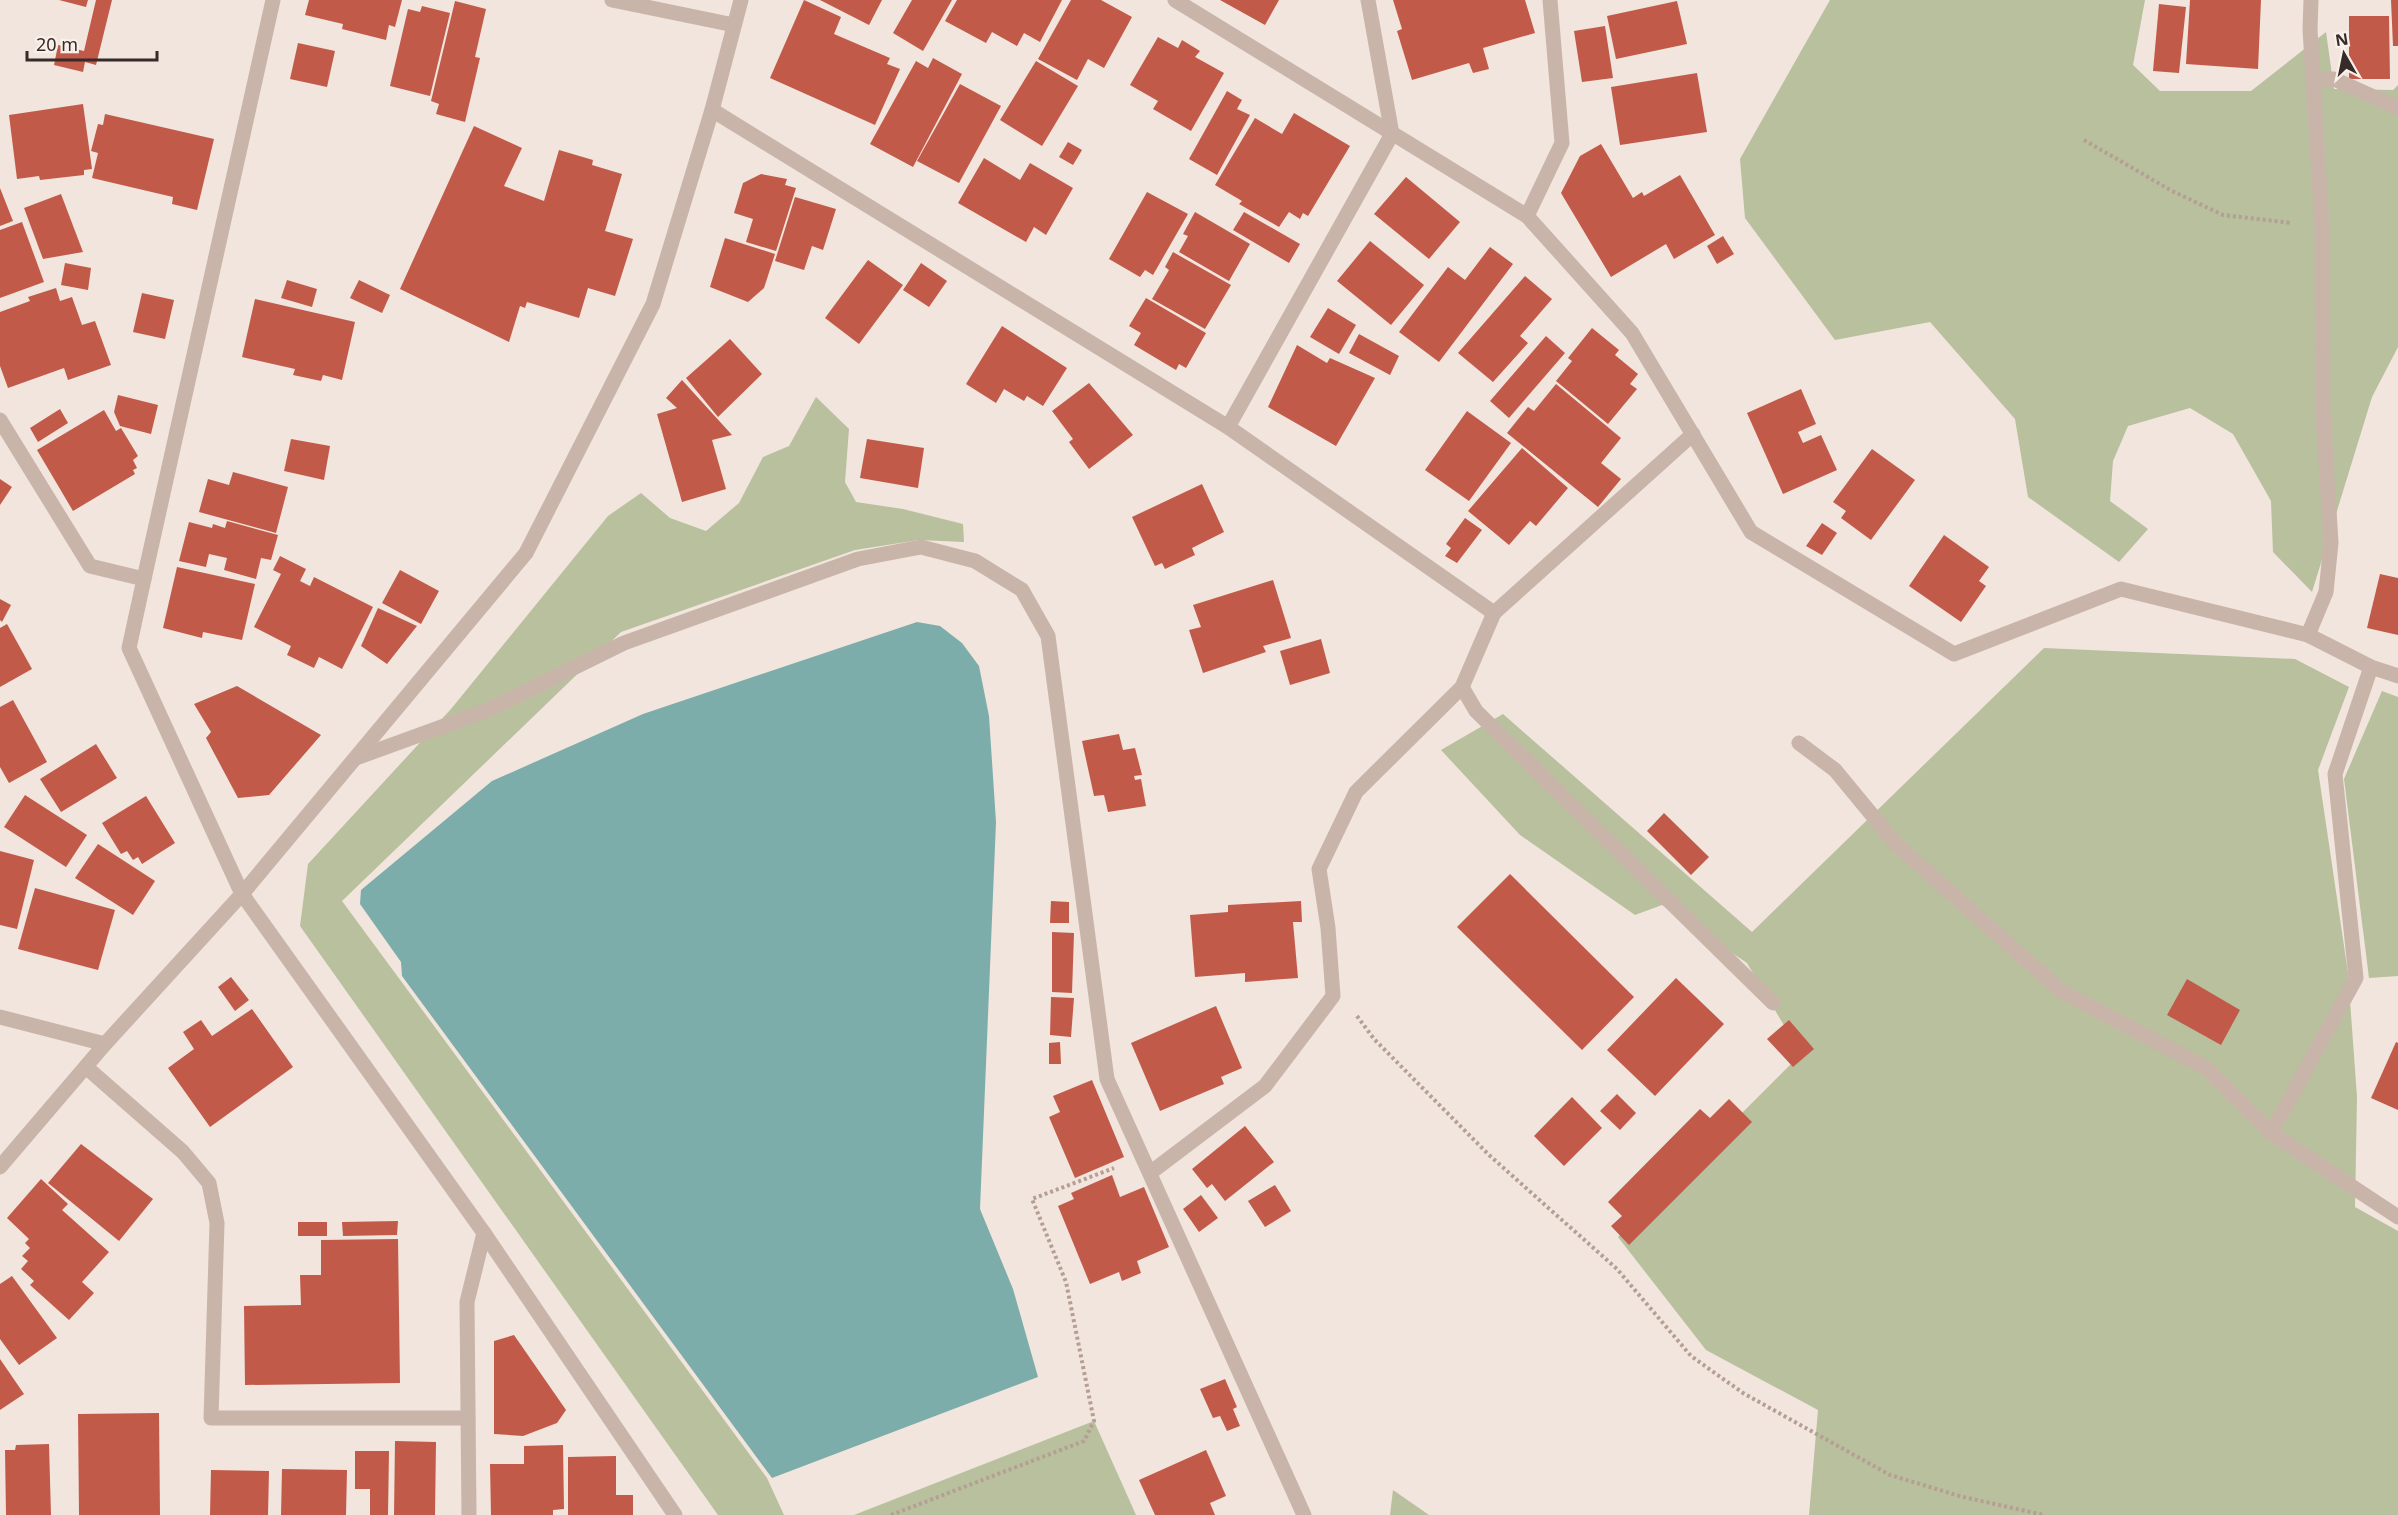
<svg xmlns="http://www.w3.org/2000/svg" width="2398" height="1515" font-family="'Noto Sans',sans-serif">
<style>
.green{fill:#b8c09d}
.water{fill:#7dadaa}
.building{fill:#c25a4a}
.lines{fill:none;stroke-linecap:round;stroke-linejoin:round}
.path{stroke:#b59e93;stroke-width:4;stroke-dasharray:3 3;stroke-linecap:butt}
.minor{stroke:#c9b4a9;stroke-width:15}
</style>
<rect width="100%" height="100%" fill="#f1e5dd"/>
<g class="green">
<path d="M 1830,0 L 2145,0 L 2133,65 L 2160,91 L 2251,91 L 2326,32 L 2334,89 L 2393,90 L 2398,85 L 2398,347 L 2372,397 L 2312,592 L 2273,552 L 2271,501 L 2233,434 L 2190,408 L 2128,426 L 2113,461 L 2110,501 L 2148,529 L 2119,562 L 2028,497 L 2015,419 L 1930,322 L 1835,340 L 1745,218 L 1740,159 Z"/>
<path d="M 816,397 L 849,429 L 845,482 L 856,502 L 903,509 L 963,524 L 964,542 L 919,540 L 855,550 L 621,632 L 342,901 L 767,1478 L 784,1515 L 718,1515 L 300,926 L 308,864 L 451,709 L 608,516 L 641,493 L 670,518 L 706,531 L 739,503 L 763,457 L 789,446 Z"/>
<path d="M 2044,648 L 2295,659 L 2349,687 L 2318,770 L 2348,973 L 2357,1097 L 2355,1207 L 2398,1231 L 2398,1515 L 1809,1515 L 1818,1410 L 1706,1350 L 1618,1237 L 1801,1054 L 1747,963 L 1662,905 L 1635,915 L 1520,835 L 1441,750 L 1503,714 L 1752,932 Z"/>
<path d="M 2382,691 L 2398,697 L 2398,976 L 2369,978 L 2344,779 Z"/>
<path d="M 1094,1421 L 1136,1515 L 854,1515 Z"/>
<path d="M 1393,1490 L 1429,1515 L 1390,1515 Z"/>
</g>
<path class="water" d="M 917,622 L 940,626 L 962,643 L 979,666 L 989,716 L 996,822 L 980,1209 L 1013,1289 L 1038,1377 L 772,1478 L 402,976 L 401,962 L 360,904 L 361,890 L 492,781 L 643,714 Z"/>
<g class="building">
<path d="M 59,0 L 88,0 L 86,7 Z"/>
<path d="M 96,0 L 112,0 L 96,65 L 85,62 L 83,72 L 54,65 L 58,45 L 84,51 Z"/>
<path d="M 309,0 L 402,0 L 395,27 L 389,25 L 386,40 L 342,29 L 343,24 L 305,15 Z"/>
<path d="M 804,0 L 841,17 L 834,34 L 890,58 L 887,64 L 900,69 L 875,125 L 770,78 Z"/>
<path d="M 820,0 L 882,0 L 869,25 Z"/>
<path d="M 912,0 L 952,0 L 923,51 L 893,33 Z"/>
<path d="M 957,0 L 1062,0 L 1040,42 L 1024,33 L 1017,46 L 992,32 L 986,43 L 945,21 Z"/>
<path d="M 1071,0 L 1101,0 L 1132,17 L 1104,68 L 1088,59 L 1077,80 L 1038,59 Z"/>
<path d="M 1220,0 L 1279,0 L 1265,25 Z"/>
<path d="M 1393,0 L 1525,0 L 1535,33 L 1483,48 L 1489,69 L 1473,73 L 1469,63 L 1412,80 L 1397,31 L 1402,29 Z"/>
<path d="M 2190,0 L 2261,0 L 2258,69 L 2186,64 Z"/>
<path d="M 2391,0 L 2398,0 L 2398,46 L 2393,46 Z"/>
<path d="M 455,1 L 486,9 L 475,57 L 480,58 L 465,122 L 436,114 L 439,104 L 431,101 Z"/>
<path d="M 1677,1 L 1687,44 L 1616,59 L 1607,16 Z"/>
<path d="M 2159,4 L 2186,7 L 2179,73 L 2153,71 Z"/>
<path d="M 422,6 L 450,13 L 430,96 L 390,86 L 408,9 L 420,12 Z"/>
<path d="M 2349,16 L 2389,16 L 2390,79 L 2349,79 Z"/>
<path d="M 1605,26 L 1613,78 L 1582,82 L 1574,31 Z"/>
<path d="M 1158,37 L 1178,48 L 1182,40 L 1200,51 L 1195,57 L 1224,73 L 1191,131 L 1153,109 L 1158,101 L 1130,85 Z"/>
<path d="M 298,43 L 335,51 L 327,87 L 290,79 Z"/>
<path d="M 933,58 L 962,74 L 913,167 L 870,144 L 916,61 L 928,68 Z"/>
<path d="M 1036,61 L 1078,86 L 1042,146 L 1000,120 Z"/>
<path d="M 1697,73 L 1707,132 L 1620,145 L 1611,87 Z"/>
<path d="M 960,84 L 1001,106 L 959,183 L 917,161 Z"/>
<path d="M 1227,91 L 1242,100 L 1237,109 L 1250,115 L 1217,175 L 1189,159 Z"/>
<path d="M 83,104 L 92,169 L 84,170 L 84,175 L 40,180 L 39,176 L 17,179 L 9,115 Z"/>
<path d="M 1294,113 L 1350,146 L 1308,216 L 1303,213 L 1300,219 L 1289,212 L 1279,227 L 1239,204 L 1242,201 L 1215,185 L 1255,118 L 1282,134 Z"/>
<path d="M 105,114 L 214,139 L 197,210 L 172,204 L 173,197 L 92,178 L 98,153 L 91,151 L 98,124 L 103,125 Z"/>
<path d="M 474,126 L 522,148 L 504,186 L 544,201 L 559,150 L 593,160 L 592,165 L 622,174 L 605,231 L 633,239 L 615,296 L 588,288 L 579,318 L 527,302 L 525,308 L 520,306 L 509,342 L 400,289 Z"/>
<path d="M 1068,142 L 1082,150 L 1073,165 L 1059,157 Z"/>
<path d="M 1601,144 L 1633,198 L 1642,192 L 1644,196 L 1680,175 L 1715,235 L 1674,259 L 1666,244 L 1611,277 L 1561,193 L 1580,156 Z"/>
<path d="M 984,158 L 1020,180 L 1030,163 L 1073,188 L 1046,235 L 1034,227 L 1026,242 L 958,203 Z"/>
<path d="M 761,174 L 787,179 L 785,185 L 796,188 L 776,251 L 746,242 L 753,219 L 734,213 L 743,183 Z"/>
<path d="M 1406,177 L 1460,222 L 1429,259 L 1374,214 Z"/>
<path d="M 0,188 L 13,221 L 0,226 Z"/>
<path d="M 1147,192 L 1188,214 L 1153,275 L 1145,270 L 1140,277 L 1109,259 Z"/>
<path d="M 61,194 L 83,252 L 43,259 L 24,208 Z"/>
<path d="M 795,197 L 836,209 L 823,250 L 812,246 L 804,270 L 775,261 Z"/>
<path d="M 1195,212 L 1250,244 L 1229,281 L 1179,252 L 1188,236 L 1183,234 Z"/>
<path d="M 1244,212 L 1300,244 L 1289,263 L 1233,230 Z"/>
<path d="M 22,222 L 44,282 L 0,298 L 0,230 Z"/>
<path d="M 1723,236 L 1734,254 L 1717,264 L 1707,246 Z"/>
<path d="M 725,238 L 775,254 L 764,288 L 748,302 L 710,287 Z"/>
<path d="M 1370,241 L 1424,285 L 1391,325 L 1337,281 Z"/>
<path d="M 1490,247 L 1513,264 L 1439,362 L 1399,332 L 1448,267 L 1465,280 Z"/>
<path d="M 1173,252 L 1231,285 L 1205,329 L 1152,299 L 1169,270 L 1165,267 Z"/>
<path d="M 868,260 L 903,285 L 859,344 L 825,318 Z"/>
<path d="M 65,263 L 91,268 L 88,290 L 61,285 Z"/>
<path d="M 921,263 L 947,281 L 929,307 L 903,290 Z"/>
<path d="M 1525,276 L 1552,299 L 1520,336 L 1528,343 L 1493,382 L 1458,353 Z"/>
<path d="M 287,280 L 317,289 L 312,307 L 281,298 Z"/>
<path d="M 359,280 L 390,295 L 382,313 L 350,298 Z"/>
<path d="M 56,288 L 60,301 L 72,297 L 82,325 L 95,321 L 111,365 L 68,380 L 64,368 L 8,388 L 0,366 L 0,312 L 30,301 L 28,297 Z"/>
<path d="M 142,293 L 174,300 L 165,339 L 133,332 Z"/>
<path d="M 1146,298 L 1206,333 L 1186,368 L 1179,364 L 1176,370 L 1134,345 L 1141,333 L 1129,326 Z"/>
<path d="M 255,299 L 355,322 L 342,380 L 323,375 L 321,381 L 293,375 L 295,369 L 242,357 Z"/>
<path d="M 1328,308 L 1356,325 L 1339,354 L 1310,337 Z"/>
<path d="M 1002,326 L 1067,368 L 1043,406 L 1027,396 L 1024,401 L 1004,389 L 996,403 L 966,384 Z"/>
<path d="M 1592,328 L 1619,350 L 1615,355 L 1638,374 L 1630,384 L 1637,389 L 1608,424 L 1556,381 L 1572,361 L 1568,358 Z"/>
<path d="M 1359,334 L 1399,356 L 1390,375 L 1349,353 Z"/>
<path d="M 1546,336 L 1565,353 L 1509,418 L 1490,401 Z"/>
<path d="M 730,339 L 762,374 L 718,417 L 686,378 Z"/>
<path d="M 1297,345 L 1327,363 L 1330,358 L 1375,378 L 1336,446 L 1268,407 Z"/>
<path d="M 682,380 L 732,435 L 712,440 L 726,489 L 682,502 L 657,414 L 677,408 L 666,398 Z"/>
<path d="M 1089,383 L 1133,435 L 1089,469 L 1069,442 L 1073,439 L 1052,411 Z"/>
<path d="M 1556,384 L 1621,438 L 1601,463 L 1621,479 L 1598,507 L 1507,433 L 1528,407 L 1534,411 Z"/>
<path d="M 1801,389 L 1816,424 L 1798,432 L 1803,443 L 1821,435 L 1837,470 L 1783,494 L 1747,413 Z"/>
<path d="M 118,395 L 158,405 L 151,434 L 120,426 L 114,412 Z"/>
<path d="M 60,409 L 68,423 L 38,442 L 30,428 Z"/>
<path d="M 104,410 L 116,431 L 121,428 L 138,456 L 133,460 L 137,468 L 133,470 L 135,474 L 73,511 L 37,450 Z"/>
<path d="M 1467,411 L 1511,443 L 1469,501 L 1425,470 Z"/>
<path d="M 291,439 L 330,446 L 324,480 L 284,471 Z"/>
<path d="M 867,439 L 924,448 L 918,488 L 860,478 Z"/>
<path d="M 1522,448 L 1568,488 L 1536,526 L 1530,521 L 1509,545 L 1468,511 Z"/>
<path d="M 1872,449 L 1915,480 L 1871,540 L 1841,518 L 1846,511 L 1833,502 Z"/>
<path d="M 233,472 L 288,487 L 276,533 L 199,512 L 208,479 L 229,485 Z"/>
<path d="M 0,479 L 12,487 L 0,505 Z"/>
<path d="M 1202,484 L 1224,532 L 1192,548 L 1195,555 L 1165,569 L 1162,563 L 1155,566 L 1132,517 Z"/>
<path d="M 1465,518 L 1482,530 L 1457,563 L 1445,556 L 1451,548 L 1446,544 Z"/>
<path d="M 227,521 L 278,535 L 271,560 L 261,558 L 256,579 L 224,570 L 227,558 L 209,554 L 206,567 L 179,561 L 189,522 L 212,528 L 213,524 L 225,528 Z"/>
<path d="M 1822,523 L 1837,533 L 1822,555 L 1806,546 Z"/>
<path d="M 1944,535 L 1989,567 L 1979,581 L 1986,586 L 1961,622 L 1909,586 Z"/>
<path d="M 280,556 L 306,569 L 300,581 L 310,586 L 314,577 L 373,607 L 342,669 L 319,657 L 314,668 L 287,655 L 291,646 L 254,627 L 281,574 L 273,570 Z"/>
<path d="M 177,567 L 255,584 L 242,640 L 203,632 L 202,638 L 163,628 Z"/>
<path d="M 400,570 L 439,591 L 421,624 L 382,603 Z"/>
<path d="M 2380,574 L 2398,578 L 2398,635 L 2367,628 Z"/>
<path d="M 1273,580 L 1291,638 L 1263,646 L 1266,652 L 1203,673 L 1189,630 L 1201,627 L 1193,605 Z"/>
<path d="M 0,599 L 11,605 L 2,622 L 0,620 Z"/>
<path d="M 378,608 L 417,626 L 387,664 L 361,646 Z"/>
<path d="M 7,624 L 32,669 L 0,687 L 0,628 Z"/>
<path d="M 1321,639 L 1330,673 L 1290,685 L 1280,651 Z"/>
<path d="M 237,686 L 321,735 L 269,795 L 238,798 L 206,738 L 211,732 L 194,704 Z"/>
<path d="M 13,700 L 47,762 L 9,783 L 0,767 L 0,707 Z"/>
<path d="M 1119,734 L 1123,750 L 1135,748 L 1142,775 L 1134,776 L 1135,780 L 1141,779 L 1146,806 L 1108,812 L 1104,795 L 1094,796 L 1082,741 Z"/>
<path d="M 96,744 L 117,778 L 61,812 L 40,779 Z"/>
<path d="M 25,795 L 87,835 L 66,867 L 4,827 Z"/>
<path d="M 146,796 L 175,843 L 142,864 L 138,857 L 133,860 L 127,851 L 121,854 L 102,823 Z"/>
<path d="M 1664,813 L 1709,857 L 1691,875 L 1647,831 Z"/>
<path d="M 98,844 L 155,881 L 133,915 L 75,878 Z"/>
<path d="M 0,851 L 34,860 L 17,929 L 0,925 Z"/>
<path d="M 1510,874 L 1634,997 L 1582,1050 L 1457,927 Z"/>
<path d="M 35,888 L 115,910 L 98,970 L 18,949 Z"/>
<path d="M 1051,901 L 1069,902 L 1069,923 L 1050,923 Z"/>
<path d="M 1301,901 L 1302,922 L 1293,922 L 1298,978 L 1245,982 L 1245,973 L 1195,977 L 1190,915 L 1228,912 L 1228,905 Z"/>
<path d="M 1052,932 L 1074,933 L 1072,993 L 1052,992 Z"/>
<path d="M 231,977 L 249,1000 L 235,1011 L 218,987 Z"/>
<path d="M 1676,978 L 1724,1024 L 1655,1096 L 1607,1050 Z"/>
<path d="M 2187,979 L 2240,1010 L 2221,1045 L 2167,1015 Z"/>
<path d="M 1051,997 L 1074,998 L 1071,1037 L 1050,1035 Z"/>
<path d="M 1216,1006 L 1242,1068 L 1221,1077 L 1224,1084 L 1160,1111 L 1131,1043 Z"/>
<path d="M 252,1009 L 293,1067 L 210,1127 L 168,1068 L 194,1049 L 183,1032 L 201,1020 L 212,1036 Z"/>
<path d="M 1789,1020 L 1814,1049 L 1793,1067 L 1767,1039 Z"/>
<path d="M 1060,1042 L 1061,1064 L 1049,1064 L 1049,1043 Z"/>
<path d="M 2396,1042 L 2398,1043 L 2398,1110 L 2371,1098 Z"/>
<path d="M 1092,1080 L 1124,1157 L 1075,1178 L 1049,1117 L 1060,1112 L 1053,1096 Z"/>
<path d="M 1617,1094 L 1636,1113 L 1620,1130 L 1600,1111 Z"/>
<path d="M 1572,1097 L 1602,1128 L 1564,1166 L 1534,1136 Z"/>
<path d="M 1729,1099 L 1752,1122 L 1629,1245 L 1611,1226 L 1622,1216 L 1608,1202 L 1700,1109 L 1710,1118 Z"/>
<path d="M 1245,1126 L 1274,1162 L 1225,1201 L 1212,1184 L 1207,1188 L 1192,1169 Z"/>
<path d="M 81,1144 L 153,1199 L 119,1241 L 48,1183 Z"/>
<path d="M 1112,1175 L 1120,1197 L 1144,1187 L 1169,1247 L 1137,1261 L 1141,1273 L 1122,1281 L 1119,1272 L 1090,1284 L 1058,1206 L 1074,1199 L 1071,1193 Z"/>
<path d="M 41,1179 L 68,1204 L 62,1210 L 109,1252 L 82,1282 L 94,1293 L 69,1320 L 30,1285 L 34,1281 L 21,1269 L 28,1261 L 22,1256 L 30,1248 L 25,1243 L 29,1239 L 7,1218 Z"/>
<path d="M 1275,1185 L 1291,1211 L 1265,1227 L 1248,1201 Z"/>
<path d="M 1201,1195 L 1218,1218 L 1199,1232 L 1183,1209 Z"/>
<path d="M 398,1221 L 397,1235 L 343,1236 L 342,1222 Z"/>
<rect x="298" y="1222" width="29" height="14"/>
<path d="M 398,1239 L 400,1383 L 245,1385 L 244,1306 L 301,1305 L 300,1275 L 321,1275 L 321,1240 Z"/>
<path d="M 12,1276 L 57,1338 L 19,1365 L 0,1339 L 0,1284 Z"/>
<path d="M 514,1335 L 566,1410 L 557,1423 L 523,1436 L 494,1434 L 494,1341 Z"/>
<path d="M 0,1359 L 24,1394 L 0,1410 Z"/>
<path d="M 1225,1379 L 1237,1407 L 1233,1409 L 1240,1426 L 1227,1431 L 1220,1416 L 1213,1418 L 1200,1389 Z"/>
<path d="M 159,1413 L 160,1515 L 79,1515 L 78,1414 Z"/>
<path d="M 395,1441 L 436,1442 L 435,1515 L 394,1515 Z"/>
<path d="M 49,1444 L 51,1515 L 6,1515 L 5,1450 L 15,1450 L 16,1445 Z"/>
<path d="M 563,1445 L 564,1509 L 553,1510 L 553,1515 L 491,1515 L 490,1464 L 524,1464 L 524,1446 Z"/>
<path d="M 1206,1450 L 1226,1496 L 1210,1503 L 1215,1515 L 1155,1515 L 1139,1480 Z"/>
<path d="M 355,1451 L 389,1451 L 388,1515 L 370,1515 L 370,1489 L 355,1489 Z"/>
<path d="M 616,1456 L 616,1495 L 633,1495 L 633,1515 L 568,1515 L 568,1457 Z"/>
<path d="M 282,1469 L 347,1470 L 346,1515 L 281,1515 Z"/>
<path d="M 211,1470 L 269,1471 L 268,1515 L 210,1515 Z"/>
</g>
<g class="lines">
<g class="path">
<path d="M 2084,140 L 2172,191 L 2223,215 L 2292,223"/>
<path d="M 1357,1016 L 1374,1039 L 1489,1155 L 1617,1269 L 1691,1356 L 1743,1393 L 1890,1475 L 1963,1497 L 2044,1515"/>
<path d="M 891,1515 L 1084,1441 L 1094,1421 L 1066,1282 L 1032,1199 L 1114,1168"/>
</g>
<g class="minor">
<path d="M 612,0 L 734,25"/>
<path d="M 1175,0 L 1527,216 L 1632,333 L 1751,532 L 1954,654 L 2121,589 L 2308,635 L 2371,667 L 2398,676"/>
<path d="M 2314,80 L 2334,79 L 2398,108"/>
<path d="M 712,110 L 1228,427 L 1494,613"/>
<path d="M 1527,216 L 1562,143 L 1550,0"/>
<path d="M 0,420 L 90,566 L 144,579 L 129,648 L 242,894 L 484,1233 L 675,1515"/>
<path d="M 1228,427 L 1392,134 L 1368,0"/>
<path d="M 144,579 L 273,0"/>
<path d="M 2308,635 L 2326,592 L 2331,543 L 2323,411 L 2322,227 L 2310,29 L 2311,0"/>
<path d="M 2371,667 L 2335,774 L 2356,978 L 2271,1133 L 2398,1217"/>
<path d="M 1462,687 L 1476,711 L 1773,1003"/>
<path d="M 1799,743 L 1835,770 L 1896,844 L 2061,991 L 2206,1068 L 2271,1133"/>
<path d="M 356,758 L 488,710 L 624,643 L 858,559 L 921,547 L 975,561 L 1022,590 L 1048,636 L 1107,1079 L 1304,1515"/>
<path d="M 0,1017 L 105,1044"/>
<path d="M 86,1067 L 183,1152 L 209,1183 L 217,1223 L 211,1418 L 468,1418"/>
<path d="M 0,1167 L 105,1044 L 242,894 L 526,553 L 653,304 L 712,110 L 741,0"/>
<path d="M 1150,1173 L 1265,1086 L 1333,996 L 1328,928 L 1319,869 L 1356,792 L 1462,687 L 1494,613 L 1693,434"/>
<path d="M 469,1515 L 467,1302 L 484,1233"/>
</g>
</g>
<g transform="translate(2344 54) rotate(351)" stroke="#f9f0e9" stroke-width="4.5" paint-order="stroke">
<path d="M0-4.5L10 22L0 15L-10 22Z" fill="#362b29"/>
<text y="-9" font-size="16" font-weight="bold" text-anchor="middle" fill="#362b29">N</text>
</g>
<path d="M27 51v9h130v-9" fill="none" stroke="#362b29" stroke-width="3"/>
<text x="36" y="51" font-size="18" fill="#362b29" stroke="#f9f0e9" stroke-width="4.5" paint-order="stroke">20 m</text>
</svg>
